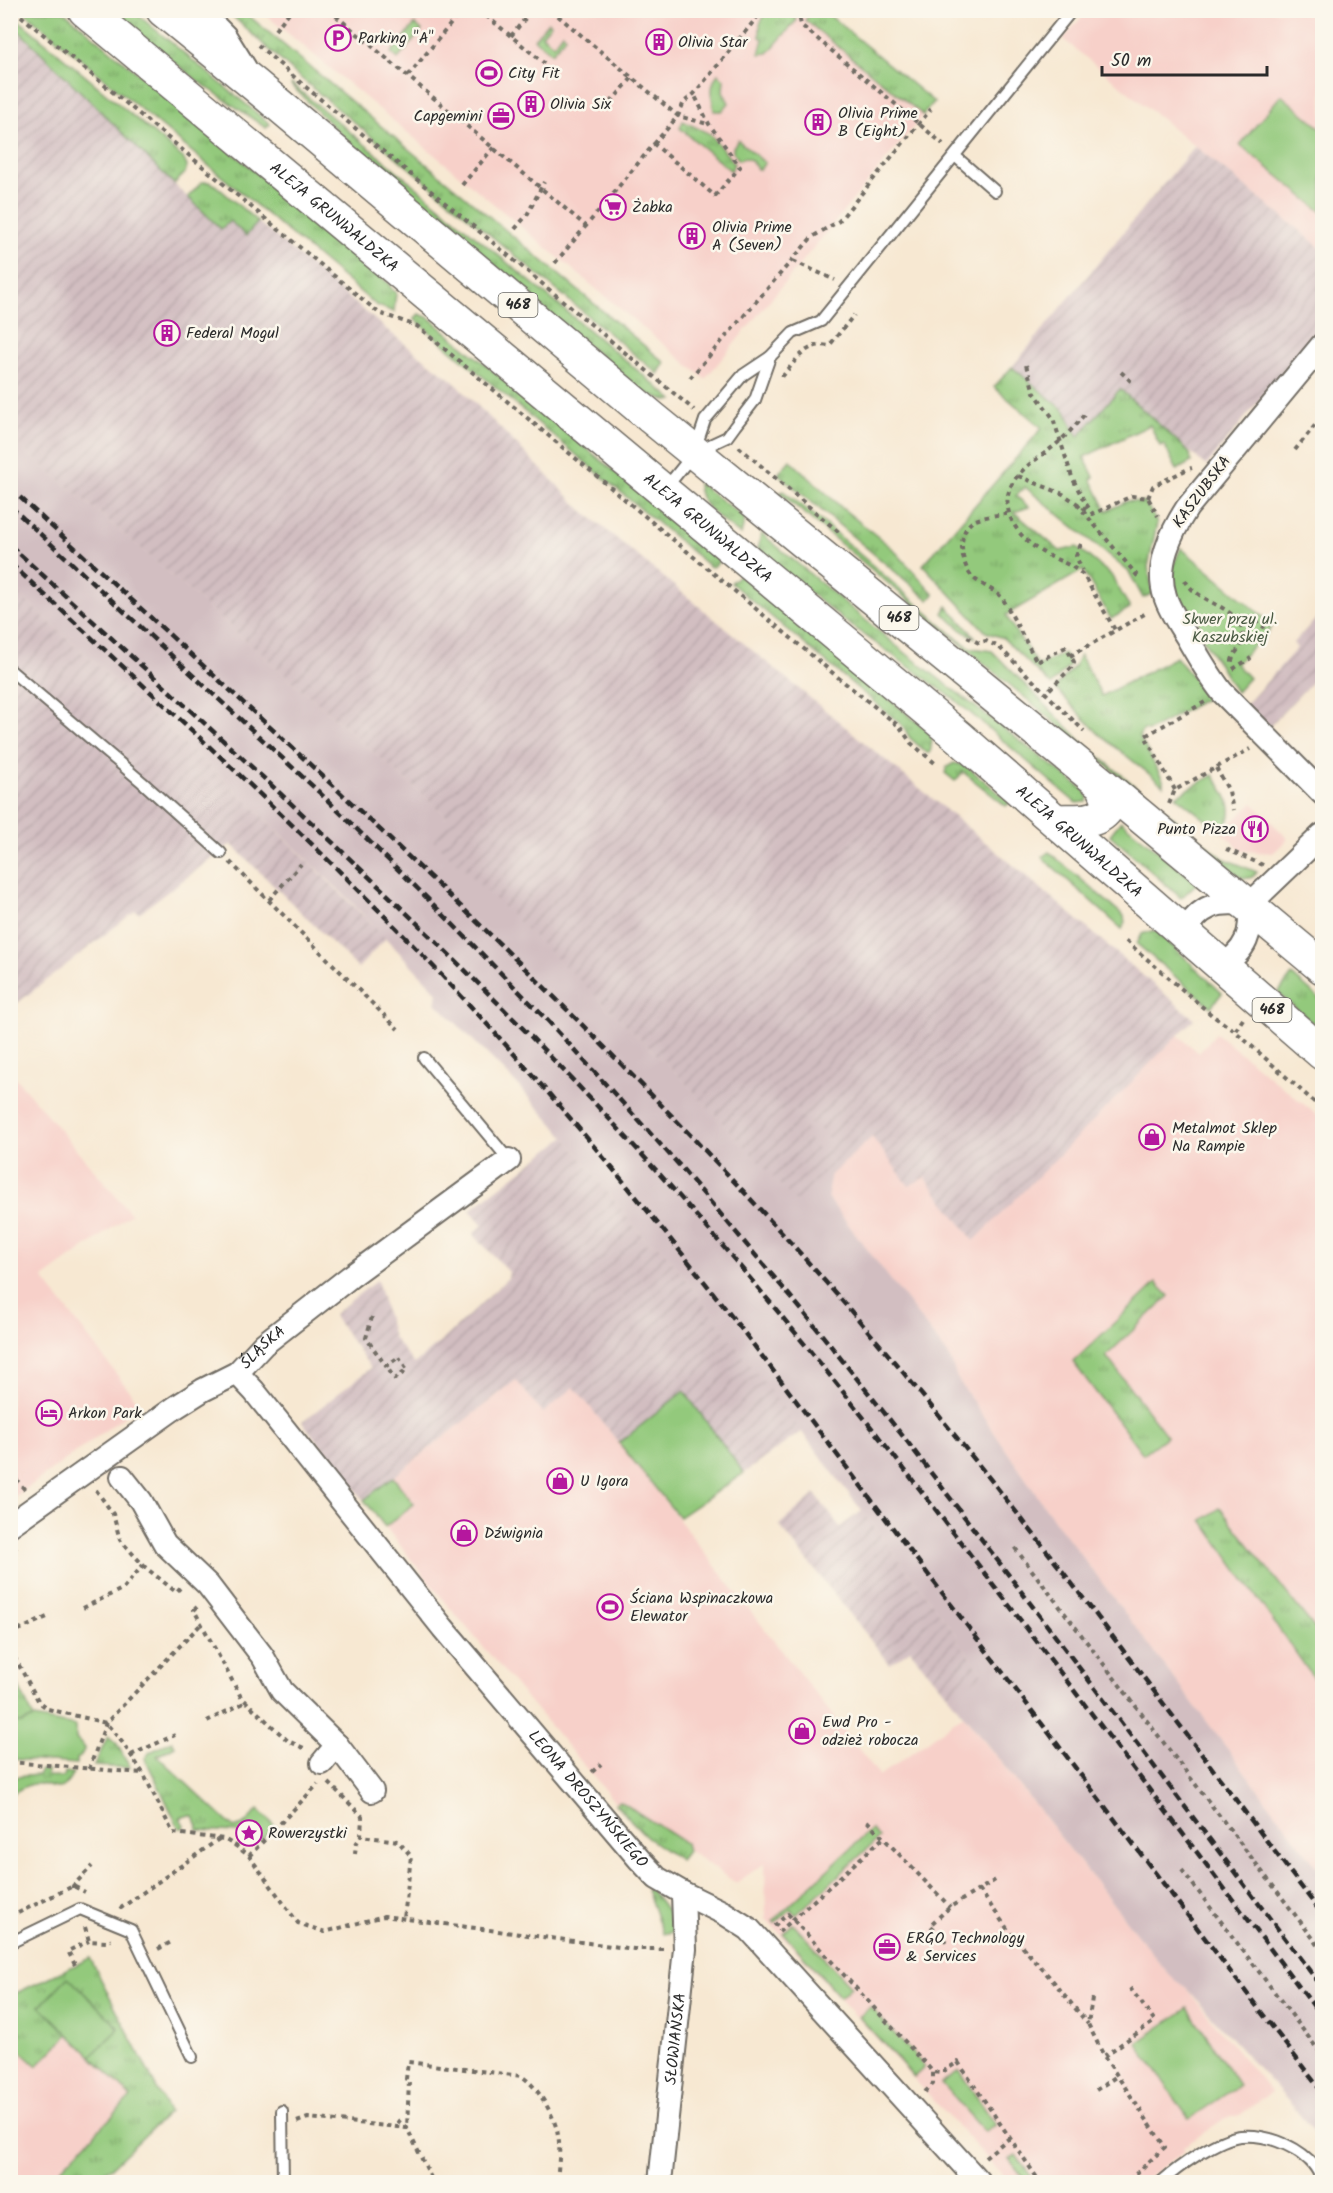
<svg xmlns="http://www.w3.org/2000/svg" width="1333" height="2193" font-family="Kalam,sans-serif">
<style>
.built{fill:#f7d0c9}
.industrial{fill:url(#industrial-furrows)}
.railway{fill:#d2bec1}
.grass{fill:url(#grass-tufts);stroke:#5f7a53;stroke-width:1.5}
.green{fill:#93c97b;stroke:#5f7a53;stroke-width:1.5}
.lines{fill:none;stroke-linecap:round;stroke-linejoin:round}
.lane-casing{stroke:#726d65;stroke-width:14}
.street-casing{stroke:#726d65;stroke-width:26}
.primary-casing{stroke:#726d65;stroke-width:36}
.path{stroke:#726d65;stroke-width:4;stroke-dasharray:4.5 4.5;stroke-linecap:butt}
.lane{stroke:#fff;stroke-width:10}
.street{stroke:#fff;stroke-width:22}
.primary{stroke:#fff;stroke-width:33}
.rail{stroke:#2b2b2b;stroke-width:4.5;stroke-dasharray:9 4.5;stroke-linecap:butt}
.labels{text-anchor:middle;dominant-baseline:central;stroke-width:5;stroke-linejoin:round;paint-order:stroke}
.shield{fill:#fbf7ec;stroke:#696865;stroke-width:1.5}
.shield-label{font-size:15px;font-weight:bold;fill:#2b2b2b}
.poi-label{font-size:16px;fill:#2b2b2b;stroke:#fbf7ec;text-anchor:start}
.street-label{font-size:16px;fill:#2b2b2b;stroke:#fbf7ec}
.park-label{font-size:16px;fill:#4a5a43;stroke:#fbf7ec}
</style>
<defs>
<pattern id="industrial-furrows" width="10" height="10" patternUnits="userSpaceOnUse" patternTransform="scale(1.5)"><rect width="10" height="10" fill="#d2bec1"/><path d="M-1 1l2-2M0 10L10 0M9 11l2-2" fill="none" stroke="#b4a3a6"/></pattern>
<pattern id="grass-tufts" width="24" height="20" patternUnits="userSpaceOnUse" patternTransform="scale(1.5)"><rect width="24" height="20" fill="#93c97b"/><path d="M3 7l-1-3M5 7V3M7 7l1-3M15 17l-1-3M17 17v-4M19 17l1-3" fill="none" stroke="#78a365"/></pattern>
</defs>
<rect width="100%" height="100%" fill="#fbf7ec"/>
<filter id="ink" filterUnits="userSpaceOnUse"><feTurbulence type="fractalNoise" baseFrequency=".0167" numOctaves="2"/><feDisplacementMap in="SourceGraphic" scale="12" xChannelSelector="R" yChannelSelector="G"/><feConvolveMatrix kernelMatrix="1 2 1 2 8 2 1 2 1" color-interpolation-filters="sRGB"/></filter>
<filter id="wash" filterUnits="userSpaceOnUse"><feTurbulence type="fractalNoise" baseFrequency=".008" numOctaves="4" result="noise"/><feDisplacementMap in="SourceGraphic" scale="24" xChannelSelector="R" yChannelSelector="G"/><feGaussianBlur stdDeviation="1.35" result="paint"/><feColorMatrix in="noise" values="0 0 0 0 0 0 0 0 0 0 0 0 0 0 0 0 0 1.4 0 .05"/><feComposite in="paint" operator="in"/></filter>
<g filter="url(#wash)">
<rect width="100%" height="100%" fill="#f7e8d2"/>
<g class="built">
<path d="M 261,11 L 824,11 L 934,102 L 705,379 Z"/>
<path d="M 1087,11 L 1322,11 L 1322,249 L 1063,39 Z"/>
<path d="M 1253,803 L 1288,839 L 1273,853 L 1243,851 L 1221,832 Z"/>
<path d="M 1216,1033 L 1322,1119 L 1322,1874 L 1047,1510 L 957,1378 L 949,1356 L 828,1198 L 828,1188 L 831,1173 L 872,1137 L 925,1176 L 974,1240 L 1178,1035 L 1199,1053 Z"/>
<path d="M 10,1071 L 131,1214 L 43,1278 L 140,1405 L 11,1500 Z"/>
<path d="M 516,1380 L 574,1386 L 880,1776 L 963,1715 L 1171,1977 L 1183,1985 L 1271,2092 L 1240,2115 L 1225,2118 L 1183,2147 L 1185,2151 L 1158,2170 L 1144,2182 L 1009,2182 L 769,1922 L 766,1919 L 765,1863 L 736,1883 L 685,1848 L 619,1807 L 445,1602 L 364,1500 Z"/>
<path d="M 90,1958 L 169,2112 L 112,2167 L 106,2170 L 96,2182 L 11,2182 L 11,1996 Z"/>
</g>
<g class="industrial">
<path d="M 10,23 L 220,229 L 230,221 L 246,235 L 258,222 L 392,334 L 453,381 L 582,510 L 1025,875 L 1194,1019 L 974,1241 L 925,1177 L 909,1186 L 872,1137 L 798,1205 L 675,1072 L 428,836 L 447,816 L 102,515 L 11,439 Z"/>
<path d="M 1195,146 L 1322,249 L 1322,323 L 1206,466 L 1120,389 L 1078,437 L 1065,410 L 1012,367 Z"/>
<path d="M 11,587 L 246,800 L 386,938 L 358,968 L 231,844 L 139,913 L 135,911 L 11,1008 Z"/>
<path d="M 1322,613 L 1322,671 L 1268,728 L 1244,707 L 1297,648 L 1293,643 Z"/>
<path d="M 565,1137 L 647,1242 L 660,1246 L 802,1431 L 744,1473 L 684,1391 L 619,1443 L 574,1387 L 543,1413 L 516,1380 L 364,1500 L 302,1422 L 371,1368 L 333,1315 L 377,1280 L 393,1337 L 414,1364 L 445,1338 L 508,1278 L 509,1272 L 473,1234 L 483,1225 L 470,1210 Z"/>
<path d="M 815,1494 L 840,1527 L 862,1511 L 958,1637 L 957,1639 L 984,1674 L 951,1699 L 910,1650 L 890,1664 L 779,1525 Z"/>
</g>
<g class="railway">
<path d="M 11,439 L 102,515 L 447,816 L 429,836 L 675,1072 L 798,1204 L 831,1173 L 828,1188 L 828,1198 L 949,1356 L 957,1378 L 1047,1510 L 1322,1874 L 1322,2146 L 1300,2114 L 1183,1985 L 1171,1977 L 951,1699 L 983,1673 L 957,1639 L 958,1637 L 660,1246 L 647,1242 L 565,1137 L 510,1077 L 436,1003 L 438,993 L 351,902 L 246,800 L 11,587 Z"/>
<path d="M 805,1122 L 818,1126 L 829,1140 L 818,1149 L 807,1136 Z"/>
</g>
<g class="grass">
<path d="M 23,11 L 63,11 L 66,13 L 388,283 L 393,291 L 396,292 L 394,312 L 376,305 Z"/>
<path d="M 110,11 L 133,11 L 270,124 L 266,128 L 198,81 Z"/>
<path d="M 227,11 L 243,11 L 665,363 L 658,374 L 297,75 Z"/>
<path d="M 766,11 L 794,11 L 796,21 L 768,53 L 759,54 L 763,39 L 760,37 L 760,24 Z"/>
<path d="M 813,11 L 824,11 L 934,102 L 923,115 L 805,20 Z"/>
<path d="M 14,16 L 183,158 L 187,166 L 185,173 L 174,184 L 11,23 L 11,20 Z"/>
<path d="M 548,22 L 551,24 L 542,35 L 554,45 L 563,33 L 566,36 L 552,53 L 534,39 Z"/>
<path d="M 415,24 L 422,30 L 398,59 L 391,53 Z"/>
<path d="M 718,74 L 724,79 L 723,91 L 729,103 L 722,111 L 714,111 C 712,98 709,85 718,74 Z"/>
<path d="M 292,84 L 673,400 L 669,401 L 645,393 L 380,173 L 291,85 Z"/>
<path d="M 683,121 L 710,134 L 734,163 L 731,171 L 680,128 Z"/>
<path d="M 738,140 L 765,163 L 760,169 L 757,169 L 751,160 L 744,158 L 739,160 L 733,152 L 733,147 Z"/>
<path d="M 202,182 L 209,182 L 214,184 L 258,222 L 246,236 L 230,221 L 221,229 L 188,197 Z"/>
<path d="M 419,314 L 429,318 L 718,557 L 718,563 L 713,567 L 709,566 L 414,319 Z"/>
<path d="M 1012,367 L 1065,411 L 1078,437 L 1120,389 L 1187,450 L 1190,454 L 1191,462 L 1177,470 L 1164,444 L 1160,446 L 1150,425 L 1084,457 L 1094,477 L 1091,479 L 1107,511 L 1127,501 L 1145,502 L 1157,523 L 1148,567 L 1153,593 L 1143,598 L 1129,572 L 1025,487 L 1016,496 L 1029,507 L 1014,512 L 1060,551 L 1077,547 L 1111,575 L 1130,608 L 1111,619 L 1083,570 L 1006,615 C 1015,633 1028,648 1038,666 L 1064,653 L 1070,665 L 1051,685 L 1003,638 L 986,632 L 923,565 L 1042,428 L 994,387 Z"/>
<path d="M 790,460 L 842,508 L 893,549 L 934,594 L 929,600 L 778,474 Z"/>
<path d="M 698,483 L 745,518 L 741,535 C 725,522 697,506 698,483 Z"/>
<path d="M 783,491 L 818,518 L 960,641 L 971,648 L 992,651 L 1085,745 L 1223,858 L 1257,872 C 1252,879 1248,879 1240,877 L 780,493 Z"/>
<path d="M 761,533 L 899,648 L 1085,791 L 1088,797 L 1087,802 L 1076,803 L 954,699 L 846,622 L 758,550 Z"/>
<path d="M 739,575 L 930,733 L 932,741 L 930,753 L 927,753 L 910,738 L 903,726 L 731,583 Z"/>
<path d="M 947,606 L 976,638 L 964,632 L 943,613 Z"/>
<path d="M 1080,655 L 1102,696 L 1176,657 L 1209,697 L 1149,731 L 1143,730 L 1139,736 L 1163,780 L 1163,785 L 1098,733 L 1055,688 L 1074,667 Z"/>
<path d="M 954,763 L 966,766 L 1010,802 L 1006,806 L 963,772 L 955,781 L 945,773 L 947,767 Z"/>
<path d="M 1213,775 C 1226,793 1240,813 1221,832 L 1176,796 Z"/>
<path d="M 1121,821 L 1197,883 L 1181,898 L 1110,835 Z"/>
<path d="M 1049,852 L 1124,916 L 1125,923 L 1122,929 L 1042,857 Z"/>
<path d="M 1152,931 L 1157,931 L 1222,993 L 1211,1007 L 1137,944 L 1142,934 Z"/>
<path d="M 1292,975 L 1322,1001 L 1322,1018 L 1317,1023 L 1311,1022 L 1278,993 Z"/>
<path d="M 1156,1283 L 1169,1296 L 1106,1356 L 1167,1436 L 1143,1454 L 1073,1362 Z"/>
<path d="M 1220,1508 L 1322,1638 L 1322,1690 L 1202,1520 Z"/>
<path d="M 10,1669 L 34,1718 L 22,1723 L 11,1722 Z"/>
<path d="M 108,1736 L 117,1744 L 130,1768 L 94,1766 Z"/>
<path d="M 172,1741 L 175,1746 L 157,1756 L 234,1828 L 243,1825 L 258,1810 L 275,1826 L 263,1839 L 250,1843 L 238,1832 L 197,1830 L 198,1826 L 193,1816 L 189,1815 L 180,1818 L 184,1825 L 183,1828 L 179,1828 L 145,1758 L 150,1752 Z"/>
<path d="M 10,1766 L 15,1777 L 38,1775 L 41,1770 L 47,1770 L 47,1776 L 64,1777 L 65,1772 L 73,1773 C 61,1801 48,1781 33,1784 C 25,1785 18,1791 11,1794 Z"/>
<path d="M 620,1801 L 685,1843 L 687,1851 L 680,1860 L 649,1839 L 615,1804 Z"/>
<path d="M 650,1889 C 659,1899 675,1917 672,1932 L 663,1934 L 647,1890 Z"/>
<path d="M 90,1958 L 169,2112 L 112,2167 L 106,2170 L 96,2182 L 48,2182 L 131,2097 L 91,2056 L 119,2028 L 40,2006 L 69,2034 L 37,2066 L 11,2042 L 10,1996 Z"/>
</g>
<g class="green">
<path d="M 1281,95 L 1322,129 L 1322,212 L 1240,145 Z"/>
<path d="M 1181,548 L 1273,625 L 1261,641 L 1259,640 L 1236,664 L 1249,678 L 1236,692 L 1200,634 L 1201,627 L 1191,609 L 1174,604 L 1167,579 Z"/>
<path d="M 684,1391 L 744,1473 L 679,1517 L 619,1443 Z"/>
<path d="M 393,1477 L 414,1504 L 385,1527 L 364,1500 Z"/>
<path d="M 34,1718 L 76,1726 L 76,1739 L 85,1748 L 80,1757 L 77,1759 L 77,1764 L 11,1759 L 11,1722 L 22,1723 Z"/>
<path d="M 871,1829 L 879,1838 L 796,1915 L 791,1909 L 775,1923 L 773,1921 Z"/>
<path d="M 793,1924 L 851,1987 L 840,1997 L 783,1933 Z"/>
<path d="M 68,1977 L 119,2028 L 91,2056 L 40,2006 Z"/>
<path d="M 870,2007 L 925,2067 L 914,2077 L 859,2017 Z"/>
<path d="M 1188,2008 L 1239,2085 L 1189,2119 L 1137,2043 Z"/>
<path d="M 959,2071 L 996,2125 L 985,2132 L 941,2083 Z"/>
<path d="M 1016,2155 L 1035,2182 L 1027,2182 L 1009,2159 Z"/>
</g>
</g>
<g filter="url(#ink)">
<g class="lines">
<g class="lane-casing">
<g id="lane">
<path d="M 955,156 L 995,191"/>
<path d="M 699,450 L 727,437 L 735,426 L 755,400 L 770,357"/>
<path d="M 665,489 L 694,453 L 705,420 L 743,375 L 770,357 L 793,333 L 821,321 L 1072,10"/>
<path d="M 10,670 L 142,782 L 221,853"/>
<path d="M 424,1058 L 509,1160"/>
<path d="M 10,1943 L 80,1909 L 131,1930 L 192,2057"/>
<path d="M 282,2111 L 283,2182"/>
<path d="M 1161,2182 C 1178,2167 1218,2138 1241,2136 C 1265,2134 1292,2144 1309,2160 C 1315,2165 1319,2173 1322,2179"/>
</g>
</g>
<g class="street-casing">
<g id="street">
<path d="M 199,10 L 225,36 L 245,68"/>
<path d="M 1322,345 L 1187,508 C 1171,533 1155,565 1165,596 C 1169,610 1179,624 1187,637 C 1198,656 1208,674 1222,692 L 1322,793"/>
<path d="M 1249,905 L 1322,835"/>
<path d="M 1184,933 C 1200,905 1218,900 1249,905"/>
<path d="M 1221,966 C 1246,951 1253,933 1249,905"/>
<path id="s1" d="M 237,1373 L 254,1391 L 443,1628 L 639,1859 L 657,1878 L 683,1893 L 724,1913 L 749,1929 L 979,2182"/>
<path d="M 122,1477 L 141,1501 L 165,1544 L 208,1585 L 263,1657 L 282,1691 L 337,1745 L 372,1791"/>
<path id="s2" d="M 10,1525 L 176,1407 L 203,1390 L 237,1373 L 264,1344 L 350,1277 L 509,1160"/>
<path d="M 322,1763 L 337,1745"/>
<path id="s3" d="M 660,2182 L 685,1949 L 683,1893"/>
</g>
</g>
<g class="primary-casing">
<g id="primary">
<path id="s4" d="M 85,10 L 959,737 L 1322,1053"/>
<path d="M 163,10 L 255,85 L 651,417 L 1103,785 L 1322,967"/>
<path d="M 1057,821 C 1077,820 1101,825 1110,803 L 1103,785"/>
</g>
</g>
<g class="path">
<path d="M 14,10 L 379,313 L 417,326 L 840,679 L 900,727 L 911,743 L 936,764"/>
<path d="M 329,10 L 586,226 L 654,144 L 715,196 L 740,167 L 709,124 L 694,94"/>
<path d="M 479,10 L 544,63"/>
<path d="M 551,10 L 678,116 L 708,124"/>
<path d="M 798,10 L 801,25 L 943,144"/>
<path d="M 275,30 L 291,10"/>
<path d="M 511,36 L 532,10"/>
<path d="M 258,45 L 301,83 L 694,410"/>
<path d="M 408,76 L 462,10"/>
<path d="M 611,102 L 632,78"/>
<path d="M 654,144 L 678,116 L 684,102 L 694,94 L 763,10"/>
<path d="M 462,185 L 494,147"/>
<path d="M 515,229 L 527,215 L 544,182"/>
<path d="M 793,261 L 835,280"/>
<path d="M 555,263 L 586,226"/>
<path d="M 1026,365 L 1034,392 L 1053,418 L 1072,477 L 1084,501 L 1093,514 L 1132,496 L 1148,498 L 1158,516"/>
<path d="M 1121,372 L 1134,384"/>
<path d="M 782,377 C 795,362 806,341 829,346 L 854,315"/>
<path d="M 690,378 L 812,237 L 839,221 L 931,109"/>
<path d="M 1084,415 C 1077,423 1070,432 1062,439 C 1050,451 1034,459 1022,471 C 996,496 1008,526 1033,546 C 1049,559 1071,562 1084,576 L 1115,630"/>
<path d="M 739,447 L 841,534"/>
<path d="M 1295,450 L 1322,417"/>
<path d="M 1018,476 L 1063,494 L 1090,512"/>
<path d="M 1148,498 L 1153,486 L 1188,469 L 1192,468"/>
<path d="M 1077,504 L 1140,579"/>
<path d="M 1007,514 C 1001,514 976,518 972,522 C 957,533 961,561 970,574 C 978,585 994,588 1003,599 L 1037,662 L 1066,647 L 1074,662 L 1072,667 L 1046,693"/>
<path d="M 1081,544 L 1076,556 L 1082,570"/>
<path d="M 1185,580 C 1198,605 1242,605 1243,636 C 1244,649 1230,653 1232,665"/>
<path d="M 1239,621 L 1251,617 L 1265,628"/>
<path d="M 967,637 L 979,643 L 986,641 L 999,647 L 1084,731"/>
<path d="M 1070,656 L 1148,612"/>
<path d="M 1233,669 L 1251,658"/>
<path d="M 1216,768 L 1229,791 L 1233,810"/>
<path d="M 1175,790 L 1145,736 L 1205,702"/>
<path d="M 1169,804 L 1175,790 L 1250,749"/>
<path d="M 1226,849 L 1263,865"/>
<path d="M 230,862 L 398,1029"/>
<path d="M 269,900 L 301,864"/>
<path d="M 1126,941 L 1213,1016 L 1235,1031"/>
<path d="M 1243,1019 L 1235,1031 L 1322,1109"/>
<path d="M 372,1317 L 366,1338 L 386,1366"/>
<path d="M 399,1357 L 407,1370 L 395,1379 L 386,1366 Z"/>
<path d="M 10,1472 L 25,1490"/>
<path d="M 96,1490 L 113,1514 L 120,1540 L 145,1567 L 176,1592 L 180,1588"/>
<path d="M 1015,1548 L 1322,1950"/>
<path d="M 10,1553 L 17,1547"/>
<path d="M 197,1607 L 194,1610 L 241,1697 L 288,1741 L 306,1749"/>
<path d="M 83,1608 L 124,1588 L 143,1565"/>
<path d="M 10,1634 L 47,1617"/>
<path d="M 10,1649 L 39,1702 L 48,1709 L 106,1723 L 122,1742 L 143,1773 L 173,1833 L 224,1839 L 236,1846 L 249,1856 L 298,1923 L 325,1932 L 384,1916 L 634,1949 L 663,1949"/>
<path d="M 207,1721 L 246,1702"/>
<path d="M 131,1755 L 175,1735"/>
<path d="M 10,1762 L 142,1773"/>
<path d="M 89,1769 L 106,1723 L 201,1624"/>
<path d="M 592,1772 L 601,1764"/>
<path d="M 329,1783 L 362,1816 L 361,1836 L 398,1841 L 411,1856 L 404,1919"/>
<path d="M 867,1821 L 950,1907"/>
<path d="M 355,1854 L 356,1844 L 361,1836"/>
<path d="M 249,1856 L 318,1784"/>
<path d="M 1182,1870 L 1322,2055"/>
<path d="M 73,1888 L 73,1886 L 92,1866"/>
<path d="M 979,1889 L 1011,1934 L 1054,1982 L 1088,2024"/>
<path d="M 120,1907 L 121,1908 L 219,1839"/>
<path d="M 10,1917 L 73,1886 L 85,1892"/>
<path d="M 774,1926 L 788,1914 L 933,2072 L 941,2073 L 958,2062 L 1040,2182"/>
<path d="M 85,1927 L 89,1941 L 107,1942 L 111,1940"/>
<path d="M 779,1932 L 883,1838"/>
<path d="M 947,1942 L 930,1925 L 950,1907 L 997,1879"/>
<path d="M 158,1949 L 173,1941"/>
<path d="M 75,1965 L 68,1951 L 89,1941"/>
<path d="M 1092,1998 L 1088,2024 L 1104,2056 L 1165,2147 L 1127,2182"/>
<path d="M 1104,2056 L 1155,2021 L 1130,1988"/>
<path d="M 1096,2090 L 1117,2076"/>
<path d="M 925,2092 L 933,2084 L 933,2072"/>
<path d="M 397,2120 L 407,2128 L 409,2081 L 406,2079 L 408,2062 L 521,2076 C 537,2085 555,2116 558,2135 C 561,2150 558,2167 557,2182"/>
<path d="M 297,2122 L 308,2118 L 407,2128 L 433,2182"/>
<path d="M 985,2157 L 1012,2136"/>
</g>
<use href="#lane" class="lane"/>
<use href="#street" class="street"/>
<use href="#primary" class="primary"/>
<g class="rail">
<path d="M 10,488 C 275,733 546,973 789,1241 C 981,1453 1149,1686 1322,1914"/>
<path d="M 10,506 L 319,792 L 418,889 L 549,1022 L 680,1166 L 806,1315 L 906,1440 L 1322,1987"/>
<path d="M 10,545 C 227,745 448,940 646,1159 C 782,1309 905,1469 1028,1630 C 1126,1759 1224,1888 1322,2017"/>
<path d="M 10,563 C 144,686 278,807 404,936 C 527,1062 639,1197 746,1335 L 1322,2092"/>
</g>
</g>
</g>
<defs>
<g id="parking-ring" transform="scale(1.35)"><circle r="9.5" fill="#fbf7ec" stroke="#b5179e" stroke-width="1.5"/><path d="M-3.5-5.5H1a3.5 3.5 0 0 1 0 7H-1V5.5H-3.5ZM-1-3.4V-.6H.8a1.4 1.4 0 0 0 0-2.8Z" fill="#b5179e"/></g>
<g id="building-ring" transform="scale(1.35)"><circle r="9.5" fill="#fbf7ec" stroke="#b5179e" stroke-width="1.5"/><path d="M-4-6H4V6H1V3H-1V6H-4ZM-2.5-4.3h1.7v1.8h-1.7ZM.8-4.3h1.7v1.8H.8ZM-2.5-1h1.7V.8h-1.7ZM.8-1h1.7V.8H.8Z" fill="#b5179e"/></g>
<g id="stadium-ring" transform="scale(1.35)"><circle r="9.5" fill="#fbf7ec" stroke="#b5179e" stroke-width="1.5"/><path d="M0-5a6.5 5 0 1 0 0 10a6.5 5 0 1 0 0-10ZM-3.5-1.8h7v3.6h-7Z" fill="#b5179e"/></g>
<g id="office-ring" transform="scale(1.35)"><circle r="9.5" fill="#fbf7ec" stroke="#b5179e" stroke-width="1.5"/><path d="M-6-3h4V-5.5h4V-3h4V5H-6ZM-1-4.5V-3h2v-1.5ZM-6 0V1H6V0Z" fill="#b5179e"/></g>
<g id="supermarket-ring" transform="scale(1.35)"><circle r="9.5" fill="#fbf7ec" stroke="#b5179e" stroke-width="1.5"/><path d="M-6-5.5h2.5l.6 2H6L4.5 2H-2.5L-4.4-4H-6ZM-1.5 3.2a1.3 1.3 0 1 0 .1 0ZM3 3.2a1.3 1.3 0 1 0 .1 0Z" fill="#b5179e"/></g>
<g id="restaurant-ring" transform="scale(1.35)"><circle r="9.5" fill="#fbf7ec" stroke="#b5179e" stroke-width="1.5"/><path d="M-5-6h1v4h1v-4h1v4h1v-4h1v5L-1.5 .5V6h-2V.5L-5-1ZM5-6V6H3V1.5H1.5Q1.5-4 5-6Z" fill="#b5179e"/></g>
<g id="shop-ring" transform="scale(1.35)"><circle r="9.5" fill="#fbf7ec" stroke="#b5179e" stroke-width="1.5"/><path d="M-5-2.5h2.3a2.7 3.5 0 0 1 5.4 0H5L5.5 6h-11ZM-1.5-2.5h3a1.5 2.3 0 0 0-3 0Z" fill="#b5179e"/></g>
<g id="hotel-ring" transform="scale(1.35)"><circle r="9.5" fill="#fbf7ec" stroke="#b5179e" stroke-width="1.5"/><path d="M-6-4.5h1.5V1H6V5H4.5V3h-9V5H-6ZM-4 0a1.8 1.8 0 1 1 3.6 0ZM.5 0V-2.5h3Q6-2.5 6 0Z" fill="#b5179e"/></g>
<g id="sight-ring" transform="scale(1.35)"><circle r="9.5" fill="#fbf7ec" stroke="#b5179e" stroke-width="1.5"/><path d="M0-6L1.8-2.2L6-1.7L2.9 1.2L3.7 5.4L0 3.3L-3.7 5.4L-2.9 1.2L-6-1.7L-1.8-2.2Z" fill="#b5179e"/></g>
</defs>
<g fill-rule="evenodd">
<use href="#parking-ring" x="338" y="38"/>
<use href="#building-ring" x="659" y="42"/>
<use href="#stadium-ring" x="489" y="73"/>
<use href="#building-ring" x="531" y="104"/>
<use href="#office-ring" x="501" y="116"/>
<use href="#building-ring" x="818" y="122"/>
<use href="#supermarket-ring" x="613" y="207"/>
<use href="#building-ring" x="692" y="236"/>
<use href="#building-ring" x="167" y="333"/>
<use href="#restaurant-ring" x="1255" y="829"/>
<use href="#shop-ring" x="1152" y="1137"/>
<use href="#hotel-ring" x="49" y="1413"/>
<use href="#shop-ring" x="560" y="1481"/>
<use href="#shop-ring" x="464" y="1533"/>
<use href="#stadium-ring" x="610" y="1607"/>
<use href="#shop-ring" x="802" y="1731"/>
<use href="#sight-ring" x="249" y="1833"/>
<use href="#office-ring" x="887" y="1947"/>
</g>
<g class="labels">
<g class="shield">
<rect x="498.5" y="293" width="39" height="24" rx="4.5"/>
<rect x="879.5" y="606" width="39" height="24" rx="4.5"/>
<rect x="1252.5" y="998" width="39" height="24" rx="4.5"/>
</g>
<g class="shield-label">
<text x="518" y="305">468</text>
<text x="899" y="618">468</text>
<text x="1272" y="1010">468</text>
</g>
<g class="poi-label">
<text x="358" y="38">Parking "A"</text>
<text x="678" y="42">Olivia Star</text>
<text x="508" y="73">City Fit</text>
<text x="550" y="104">Olivia Six</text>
<text x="838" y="113">Olivia Prime<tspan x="838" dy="18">B (Eight)</tspan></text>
<text x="482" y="116" text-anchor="end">Capgemini</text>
<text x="632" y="207">Żabka</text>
<text x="712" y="227">Olivia Prime<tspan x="712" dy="18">A (Seven)</tspan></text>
<text x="186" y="333">Federal Mogul</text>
<text x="1236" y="829" text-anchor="end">Punto Pizza</text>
<text x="1172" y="1128">Metalmot Sklep<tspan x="1172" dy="18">Na Rampie</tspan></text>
<text x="68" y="1413">Arkon Park</text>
<text x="580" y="1481">U Igora</text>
<text x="484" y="1533">Dźwignia</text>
<text x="630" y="1598">Ściana Wspinaczkowa<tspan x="630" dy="18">Elewator</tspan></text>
<text x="822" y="1722">Ewd Pro -<tspan x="822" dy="18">odzież robocza</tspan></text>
<text x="268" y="1833">Rowerzystki</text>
<text x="906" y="1938">ERGO Technology<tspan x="906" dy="18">&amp; Services</tspan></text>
</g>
<g class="street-label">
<text stroke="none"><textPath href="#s4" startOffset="324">ALEJA GRUNWALDZKA</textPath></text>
<text transform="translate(1202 492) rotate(-53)">KASZUBSKA</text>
<text stroke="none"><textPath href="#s4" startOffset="810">ALEJA GRUNWALDZKA</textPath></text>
<text stroke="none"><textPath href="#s4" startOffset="1296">ALEJA GRUNWALDZKA</textPath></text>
<text stroke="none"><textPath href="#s2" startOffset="310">ŚLĄSKA</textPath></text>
<text stroke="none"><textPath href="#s1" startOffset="552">LEONA DROSZYŃSKIEGO</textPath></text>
<text stroke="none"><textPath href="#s3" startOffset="144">SŁOWIAŃSKA</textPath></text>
</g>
<g class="park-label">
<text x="1230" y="619">Skwer przy ul.<tspan x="1230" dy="18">Kaszubskiej</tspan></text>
</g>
</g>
<rect width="1333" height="2193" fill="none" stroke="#fbf7ec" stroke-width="36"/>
<path d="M1102 66v9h165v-9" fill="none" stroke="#2b2b2b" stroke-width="3"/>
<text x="1111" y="66" font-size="18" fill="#2b2b2b" stroke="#fbf7ec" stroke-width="4.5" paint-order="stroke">50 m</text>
</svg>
